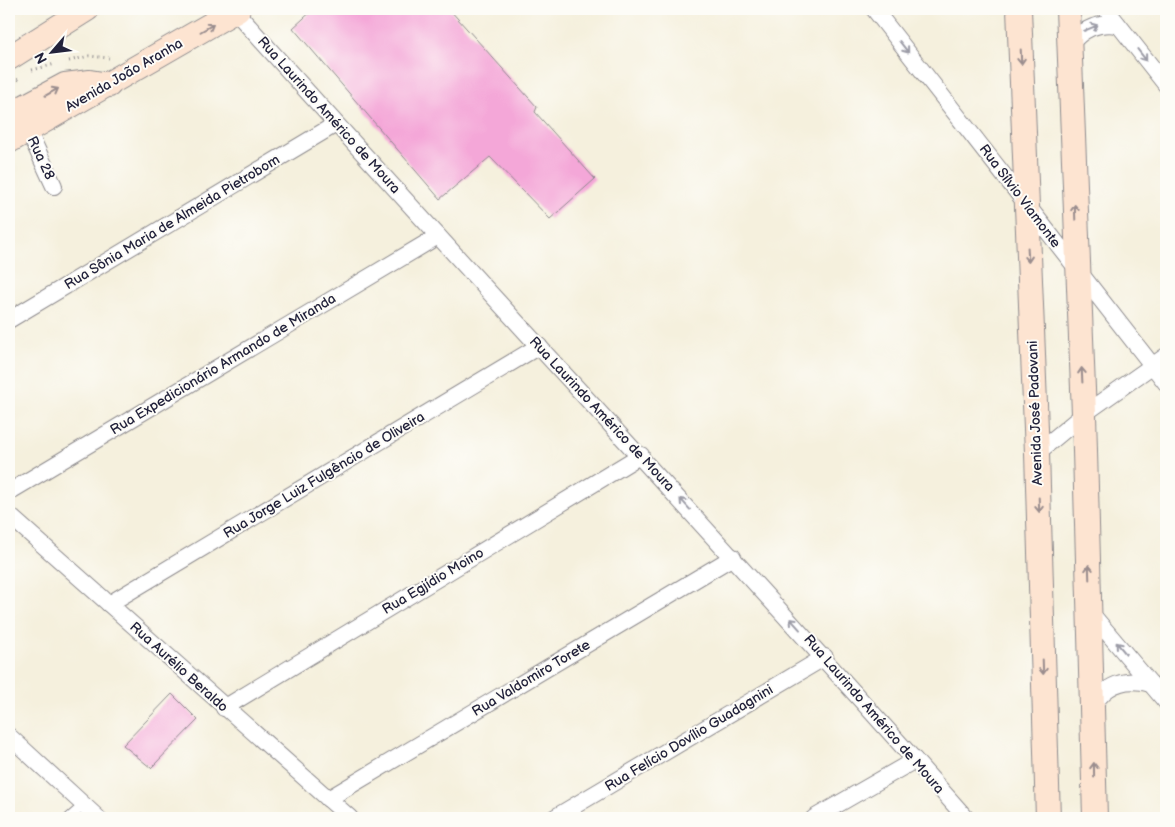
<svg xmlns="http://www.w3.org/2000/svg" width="1175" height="827" font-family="'Balsamiq Sans',sans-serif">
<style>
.building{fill:#f4a7d8}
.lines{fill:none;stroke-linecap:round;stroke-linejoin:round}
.lane-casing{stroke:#8c898c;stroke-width:11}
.street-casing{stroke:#8c898c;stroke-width:18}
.secondary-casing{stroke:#8c898c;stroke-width:26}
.path{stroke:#8c898c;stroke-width:3;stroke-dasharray:1 4;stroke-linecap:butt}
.lane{stroke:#fff;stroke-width:9}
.street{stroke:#fff;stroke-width:16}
.secondary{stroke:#fde4d1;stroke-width:24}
.oneway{stroke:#9a8d8e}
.oneway2{stroke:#9c9ca7}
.labels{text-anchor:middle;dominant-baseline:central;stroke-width:4;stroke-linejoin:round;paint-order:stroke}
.street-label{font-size:14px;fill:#22223b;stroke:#fdfcf7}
</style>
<rect width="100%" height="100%" fill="#fdfcf7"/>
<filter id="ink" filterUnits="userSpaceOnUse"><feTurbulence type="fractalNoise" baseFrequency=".02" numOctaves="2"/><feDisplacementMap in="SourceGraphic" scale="10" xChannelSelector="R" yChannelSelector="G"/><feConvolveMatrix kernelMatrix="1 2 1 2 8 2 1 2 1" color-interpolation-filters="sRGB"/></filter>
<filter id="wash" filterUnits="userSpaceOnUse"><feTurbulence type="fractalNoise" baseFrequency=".0096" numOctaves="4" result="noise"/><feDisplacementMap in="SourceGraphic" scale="20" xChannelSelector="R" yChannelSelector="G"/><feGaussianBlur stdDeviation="1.12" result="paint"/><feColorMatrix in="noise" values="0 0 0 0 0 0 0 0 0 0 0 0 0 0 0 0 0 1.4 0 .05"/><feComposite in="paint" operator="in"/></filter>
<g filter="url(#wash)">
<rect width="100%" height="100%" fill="#f5f0dd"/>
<g id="blocks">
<g class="building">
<path d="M 314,9 L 449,9 L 537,107 L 535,112 L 595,179 L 550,219 L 490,157 L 440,199 L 293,28 Z"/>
<path d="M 172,694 L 198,720 L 151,768 L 123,745 Z"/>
</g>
</g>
</g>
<g filter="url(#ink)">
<use href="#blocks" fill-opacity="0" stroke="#8c898c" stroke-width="1"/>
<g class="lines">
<g class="lane-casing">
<path id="lane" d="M 69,818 L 84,805"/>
</g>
<g class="street-casing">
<g id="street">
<path d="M 874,9 L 1166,383"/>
<path d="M 1106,9 L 1166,85"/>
<path d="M 235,11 C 476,282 726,546 966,818"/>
<path d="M 1069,46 C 1082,29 1097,22 1118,25"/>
<path d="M 28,130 L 54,186"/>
<path d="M 9,320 L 336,124"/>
<path d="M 1037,453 L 1084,414 L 1166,356"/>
<path d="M 9,492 L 438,236"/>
<path d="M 9,515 L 350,818"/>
<path d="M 109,604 L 539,346"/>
<path d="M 1090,612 L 1166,702"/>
<path d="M 224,708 L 641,455"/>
<path d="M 1092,709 C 1104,684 1126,677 1151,684"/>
<path d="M 9,736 L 98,818"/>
<path d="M 328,799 L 733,557"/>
<path d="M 554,818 L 825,657"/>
<path d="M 814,818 L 915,760"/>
</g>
</g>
<g class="secondary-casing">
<g id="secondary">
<path d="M 1019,9 L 1037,453 L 1048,818"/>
<path d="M 1068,9 L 1084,414 L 1095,818"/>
<path d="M 9,58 L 87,9"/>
<path d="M 9,115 L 65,85 L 90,82 L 109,85"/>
<path d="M 9,141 L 238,9"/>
</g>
</g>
<g class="path">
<path d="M 69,61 L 89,56 L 109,58"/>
<path d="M 32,70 L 55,64"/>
<path d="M 9,85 L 19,79"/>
</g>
<use href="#lane" class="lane"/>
<use href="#street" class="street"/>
<use href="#secondary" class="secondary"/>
</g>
<defs><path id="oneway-shaft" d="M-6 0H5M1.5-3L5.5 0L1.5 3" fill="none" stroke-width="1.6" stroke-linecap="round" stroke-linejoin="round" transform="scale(1.25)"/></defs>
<g class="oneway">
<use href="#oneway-shaft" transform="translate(207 28) rotate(-30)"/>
<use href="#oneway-shaft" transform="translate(1021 57) rotate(88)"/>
<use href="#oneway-shaft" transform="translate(52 92) rotate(-29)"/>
<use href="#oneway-shaft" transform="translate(1075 212) rotate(-92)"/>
<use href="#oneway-shaft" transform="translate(1028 255) rotate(87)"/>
<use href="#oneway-shaft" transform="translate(1082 375) rotate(-93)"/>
<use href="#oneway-shaft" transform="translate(1039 505) rotate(88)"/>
<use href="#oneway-shaft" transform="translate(1089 572) rotate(-92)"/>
<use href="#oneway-shaft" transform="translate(1043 667) rotate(88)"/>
<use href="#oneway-shaft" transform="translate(1094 770) rotate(-91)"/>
</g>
<g class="oneway2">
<use href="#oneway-shaft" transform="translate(1091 28) rotate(-23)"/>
<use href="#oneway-shaft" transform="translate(904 47) rotate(52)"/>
<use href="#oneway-shaft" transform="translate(1142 55) rotate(52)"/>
<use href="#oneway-shaft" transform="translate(685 504) rotate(-132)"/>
<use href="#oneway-shaft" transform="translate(795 624) rotate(-132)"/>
<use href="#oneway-shaft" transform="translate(1121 648) rotate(-130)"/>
</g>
</g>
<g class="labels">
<g class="street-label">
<text transform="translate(124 75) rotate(-30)">Avenida João Aranha</text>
<text transform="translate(329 115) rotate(48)">Rua Laurindo Américo de Moura</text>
<text transform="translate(41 158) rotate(65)">Rua 28</text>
<text transform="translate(1020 196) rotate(53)">Rua Sílvio Viamonte</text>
<text transform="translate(172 222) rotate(-31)">Rua Sônia Maria de Almeida Pietrobom</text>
<text transform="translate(223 364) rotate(-31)">Rua Expedicionário Armando de Miranda</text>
<text transform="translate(1035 413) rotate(-92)">Avenida José Padovani</text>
<text transform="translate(602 414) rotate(47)">Rua Laurindo Américo de Moura</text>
<text transform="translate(324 475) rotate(-31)">Rua Jorge Luiz Fulgêncio de Oliveira</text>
<text transform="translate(433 581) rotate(-31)">Rua Egjídio Moino</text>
<text transform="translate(179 667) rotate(42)">Rua Aurélio Beraldo</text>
<text transform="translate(531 678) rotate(-31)">Rua Valdomiro Torete</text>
<text transform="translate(874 714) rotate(49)">Rua Laurindo Américo de Moura</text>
<text transform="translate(689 738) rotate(-31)">Rua Felício Dovílio Guadagnini</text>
</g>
</g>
<rect width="1175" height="827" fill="none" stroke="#fdfcf7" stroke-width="30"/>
<g transform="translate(52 52) rotate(242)" stroke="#fdfcf7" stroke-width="4" paint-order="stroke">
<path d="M0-4L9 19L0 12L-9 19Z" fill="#22223b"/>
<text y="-8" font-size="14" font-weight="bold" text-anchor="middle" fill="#22223b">N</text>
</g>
</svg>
